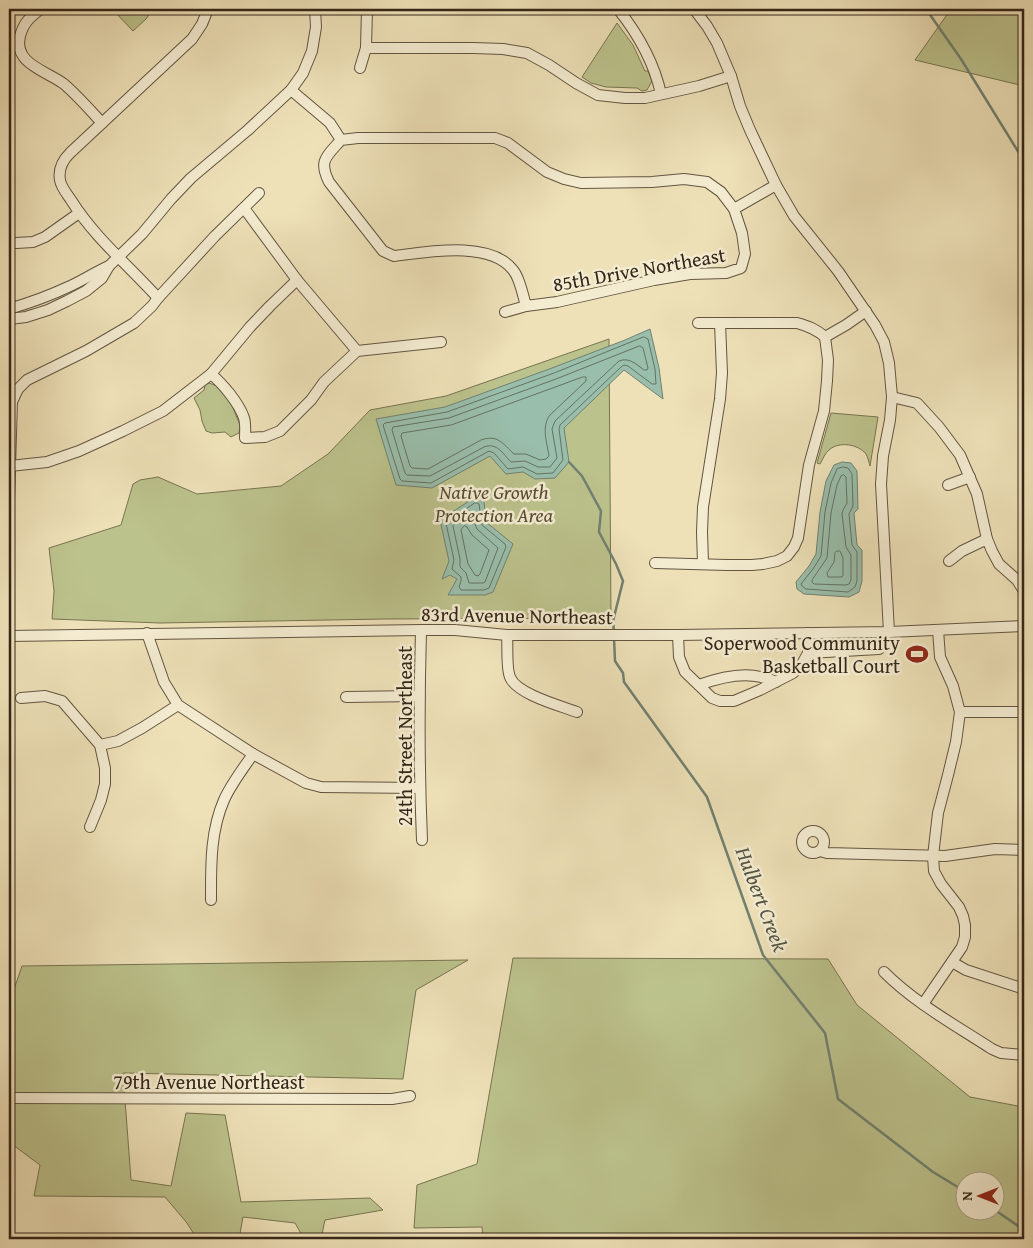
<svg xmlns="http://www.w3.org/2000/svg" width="1033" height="1248" font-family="'Gentium Book Plus',serif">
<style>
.green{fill:#bcc28c;stroke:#787452;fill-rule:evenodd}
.water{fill:#99beac;stroke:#718171}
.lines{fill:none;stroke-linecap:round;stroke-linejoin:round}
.shore{stroke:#667262;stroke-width:1}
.stream{stroke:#718171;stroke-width:2.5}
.minor-casing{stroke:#625541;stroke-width:12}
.minor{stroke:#f4ecd1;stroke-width:10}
.labels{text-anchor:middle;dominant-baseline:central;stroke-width:5;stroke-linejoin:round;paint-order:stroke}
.street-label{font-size:20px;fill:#342619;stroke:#f4ecd1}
.park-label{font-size:20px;font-style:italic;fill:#564d36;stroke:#f4ecd1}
.poi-label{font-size:20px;fill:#342619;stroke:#f4ecd1;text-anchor:end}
.water-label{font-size:21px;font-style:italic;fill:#525445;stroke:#f4ecd1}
</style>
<rect width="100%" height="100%" fill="#eee1b8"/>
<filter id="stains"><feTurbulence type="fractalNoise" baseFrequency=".004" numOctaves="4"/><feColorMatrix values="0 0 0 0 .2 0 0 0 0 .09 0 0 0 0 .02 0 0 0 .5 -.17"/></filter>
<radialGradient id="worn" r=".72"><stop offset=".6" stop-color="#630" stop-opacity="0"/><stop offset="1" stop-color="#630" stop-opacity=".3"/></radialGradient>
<g class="green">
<path d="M 112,9 L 153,9 L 146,19 L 133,31 Z"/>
<path d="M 951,9 L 1024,9 L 1024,86 L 915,60 Z"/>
<path d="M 617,23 L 633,45 L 645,71 L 648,71 L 652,81 L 647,90 L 642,91 L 637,88 L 606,87 L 591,83 L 582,77 Z"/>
<path d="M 609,339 L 611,618 L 385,619 L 160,623 L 52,619 L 54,591 L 49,548 L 121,525 L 133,484 L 140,480 L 158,477 L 197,494 L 281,486 L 328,454 L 370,410 L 446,396 Z"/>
<path d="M 209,383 L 217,386 L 228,399 L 233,408 L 240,425 L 239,433 L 231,437 L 225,432 L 212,433 L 206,431 L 202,421 L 200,410 L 194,398 L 204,390 L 205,385 Z"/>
<path d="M 831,413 L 878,417 L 870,466 C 869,463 868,457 866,454 C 858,444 839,441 829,450 C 825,453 823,459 820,464 L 817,463 Z"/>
<path d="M 513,958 L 828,959 L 857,1005 L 970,1097 L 1018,1106 L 1024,1103 L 1024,1239 L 483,1239 L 482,1227 L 414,1228 L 417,1185 L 477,1164 ZM 966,1180 L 996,1180 L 996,1210 L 966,1210 Z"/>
<path d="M 468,960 L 416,990 L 403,1079 L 123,1073 L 131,1180 L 171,1186 L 186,1113 L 225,1115 L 241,1202 L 370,1198 L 383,1210 L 325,1220 L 321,1239 L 304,1239 L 295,1223 L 243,1217 L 239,1239 L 197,1239 L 187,1223 L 165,1197 L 34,1196 L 40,1165 L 9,1142 L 9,1004 L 22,966 Z"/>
</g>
<g class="water">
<path d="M 650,329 L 659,368 L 663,399 L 624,370 L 564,428 L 569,462 L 555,478 L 535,479 L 523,472 L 506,474 L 490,456 L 432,488 L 396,485 L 376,419 L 445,407 L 552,368 L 625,340 Z"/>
<path d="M 842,462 L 851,463 L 857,471 L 858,509 L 854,513 L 857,545 L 862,550 L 862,581 L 859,592 L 849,597 L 804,594 L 797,589 L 796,582 L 809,566 L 816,554 L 820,512 L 826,481 L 834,465 Z"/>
<path d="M 483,492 L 486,522 L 513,544 L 493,592 L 485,595 L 448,595 L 457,579 L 450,575 L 442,579 L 449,561 L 440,520 Z"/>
</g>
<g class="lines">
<g class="shore">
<path d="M 644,337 L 648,339 L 655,369 L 656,384 L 652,384 L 628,366 L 624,365 L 621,367 L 560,425 L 559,429 L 563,460 L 553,473 L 537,474 L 523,467 L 508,469 L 494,453 L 489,451 L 431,483 L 402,481 L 400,479 L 383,425 L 385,423 L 447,412 L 554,373 Z"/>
<path d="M 640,346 L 643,348 L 648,368 L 647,370 L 644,370 C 636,364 629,357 619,361 L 555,421 L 552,429 L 557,458 L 550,467 L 538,467 L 525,461 L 511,462 C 503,454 497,442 484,447 L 430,476 L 407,475 L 405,473 L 392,430 L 393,427 L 449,418 L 556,379 Z"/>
<path d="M 583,377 L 586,377 L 586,381 L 550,415 C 541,427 547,442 549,456 L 546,459 L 540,460 L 526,454 L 514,454 C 503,444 498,434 481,440 L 428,469 L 412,468 L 410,466 L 401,436 L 402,433 L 451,425 Z"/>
<path d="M 843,467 L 848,468 L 852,474 L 853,506 L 849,514 L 852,545 L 857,552 L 857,581 L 855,587 L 848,592 L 806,589 L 802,586 L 801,584 L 813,569 L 821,556 L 825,512 L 831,483 L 837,469 Z"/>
<path d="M 844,475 L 846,477 L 847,503 L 843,510 L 842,514 L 846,547 L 851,555 L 851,580 L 849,584 L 846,585 L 814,584 L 812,582 L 812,580 L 827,558 L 831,513 L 837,485 L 841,476 Z"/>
<path d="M 475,503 L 477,503 L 479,504 L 482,525 L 505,544 L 506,547 L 489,588 L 484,590 L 461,590 L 459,587 L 461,581 L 461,577 L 452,569 L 454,560 L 446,523 Z"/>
<path d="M 470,514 L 474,515 L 475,524 L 477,529 L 498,548 L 485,582 L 483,583 L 469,583 L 466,573 L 460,567 L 460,559 L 453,526 Z"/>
<path d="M 465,526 L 467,527 L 472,535 L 489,550 L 480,574 L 478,576 L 475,575 L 468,564 L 461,530 L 462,528 Z"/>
<path d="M 837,551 L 840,551 L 843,558 L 843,576 L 841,577 L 828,577 L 827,573 L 834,562 L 835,553 Z"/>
</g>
<g class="stream">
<path d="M 926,9 L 961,59 L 1024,161"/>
<path d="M 569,462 L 582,476 L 601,511 L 599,532 L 616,564 L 623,581 L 613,621 L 614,632"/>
<path d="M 614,638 L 615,661 L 623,673 L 624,682 L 707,797 L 763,955 L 825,1033 L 838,1099 L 933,1172 L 966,1192"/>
<path d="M 995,1210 L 1024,1230"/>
</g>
<g class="minor-casing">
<g id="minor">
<path d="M 41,9 C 30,17 24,22 20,36 C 13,64 47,71 64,84 C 78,96 90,110 102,123"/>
<path d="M 618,9 C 638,34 654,62 661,94"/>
<path d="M 694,9 L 707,26 L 717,43 L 731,76 L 740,106 L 750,130 L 776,185 L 794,216 L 838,271 L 875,325 L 884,342 L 889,363 L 892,397 L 890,420 L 883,456 L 881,484 L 889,632"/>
<path d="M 366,48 L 473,48 L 503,49 L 527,53 L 549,65 L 576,83 L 598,95 L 625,98 L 645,98 L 699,86 L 731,76"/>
<path d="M 360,68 L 366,48 L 367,9"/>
<path d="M 291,90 L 330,123 L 341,140 C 327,156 318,160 329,182 L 383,251 L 394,256 C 427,252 490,240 513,270 C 520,278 523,296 526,306 L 557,302 L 654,280 L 690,274 L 726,273 L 741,268 L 745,254 L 742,233 L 734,209 L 721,192 L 707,182 L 684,179 L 652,182 L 581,183 L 564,179 L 547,172 L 508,143 L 495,138 L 358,138 L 341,140"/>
<path d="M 244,208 L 297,280 L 357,351"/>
<path d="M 734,209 L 776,185"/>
<path d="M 16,243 L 33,242 L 45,237 L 79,213"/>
<path d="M 158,298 C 128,265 94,237 71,200 C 67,194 61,187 60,180 C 58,169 63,160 70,153 L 192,39 L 202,24 L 208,9"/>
<path d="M 9,309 C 29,303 49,296 68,287 C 82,281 95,272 109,266"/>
<path d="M 505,312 L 526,306"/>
<path d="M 9,319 L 26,317 L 48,310 L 67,301 L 86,291 L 102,278 L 109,266 L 142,234 L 171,199 L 191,178 L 248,130 L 291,90 L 303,73 L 312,51 L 316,27 L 315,9"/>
<path d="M 698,323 L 797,323 C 808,326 816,329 825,337 L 846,325 L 866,311"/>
<path d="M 211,374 C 223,384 239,403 244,418 C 246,424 245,432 245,438 L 265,437 L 280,431 L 311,400 L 324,382 L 357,351 L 441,342"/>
<path d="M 892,397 L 917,403 L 939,427 L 960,455 L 977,494 L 987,539 L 992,551 L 999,564 L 1017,580 L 1024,591"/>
<path d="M 10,466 L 47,462 L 79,451 L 123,431 L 163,411 L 211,374 L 250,327 L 270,306 L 297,280"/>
<path d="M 948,485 L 970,477"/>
<path d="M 9,499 L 12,402 L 18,389 L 27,380 L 86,351 L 134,323 L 152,306 L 158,298 L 215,236 L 259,193"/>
<path d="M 949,561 L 962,551 L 987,539"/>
<path d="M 655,563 L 727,565 L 752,565 L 763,564 L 777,561 L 787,556 L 794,547 L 798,538 L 809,465 L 824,411 L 827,381 L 828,360 L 825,337"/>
<path d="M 703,563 L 702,532 L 703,507 L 720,399 L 722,373 L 720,323"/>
<path d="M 421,630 C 419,701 419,770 422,840"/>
<path d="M 147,633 L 164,682 L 178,705 L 253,754 L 306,783 L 321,787 L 420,788"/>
<path d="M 507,635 C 508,646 506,668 510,677 C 516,694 561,706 577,712"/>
<path d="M 678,635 L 679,657 L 685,672 L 712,698 L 720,701 L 734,701 L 760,690 L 793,673 L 802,664 L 808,653 L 808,633"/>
<path d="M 9,636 L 421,630 L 455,630 L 507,635 L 678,635 L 889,632 L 1024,626"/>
<path d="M 808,653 L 879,649"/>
<path d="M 699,685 C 718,678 741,672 761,677 C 766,678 771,680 776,682"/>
<path d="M 346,697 L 419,696"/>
<path d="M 21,698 L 45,696 L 62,701 L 100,745 L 105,768 L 105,784 L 101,800 L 90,827"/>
<path d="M 960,712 L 1024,712"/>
<path d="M 100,745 L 118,741 L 142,728 L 178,705"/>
<circle cx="813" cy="842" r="11"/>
<path d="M 820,851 L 827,853 L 945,856 L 995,849 L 1024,850"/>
<path d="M 211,900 C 211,867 210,832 224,800 C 231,784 243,769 253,754"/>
<path d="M 952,962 L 966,970 L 1024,989"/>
<path d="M 884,972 C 915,1003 955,1025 992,1049 L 1001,1053 L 1024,1055"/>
<path d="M 923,1004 L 962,947 L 965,937 L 965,925 L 963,916 L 959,907 L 941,884 L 934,871 L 933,856 L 938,813 L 948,775 L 956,742 L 960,712 L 953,686 L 940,657 L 938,630"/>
<path d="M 9,1098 L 392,1099 L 410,1096"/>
</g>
</g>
<use href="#minor" class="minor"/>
</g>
<defs>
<g id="stadium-bare" transform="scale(1.725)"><path d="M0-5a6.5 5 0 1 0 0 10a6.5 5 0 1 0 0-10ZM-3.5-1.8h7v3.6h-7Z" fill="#8f2418" stroke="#f4ecd1" stroke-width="2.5" paint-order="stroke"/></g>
</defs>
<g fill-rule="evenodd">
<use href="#stadium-bare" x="917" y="654"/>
</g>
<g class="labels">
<g class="street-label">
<text transform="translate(639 269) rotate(-10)">85th Drive Northeast</text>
<text transform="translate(517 615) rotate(1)">83rd Avenue Northeast</text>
<text transform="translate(404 736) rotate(-90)">24th Street Northeast</text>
<text x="209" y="1081">79th Avenue Northeast</text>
</g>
<g class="park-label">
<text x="494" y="491">Native Growth<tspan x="494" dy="23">Protection Area</tspan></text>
</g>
<g class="poi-label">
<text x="900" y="642">Soperwood Community<tspan x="900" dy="23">Basketball Court</tspan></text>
</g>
<g class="water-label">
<text transform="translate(762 899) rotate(69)">Hulbert Creek</text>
</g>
</g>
<rect width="1033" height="1248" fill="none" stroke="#eee1b8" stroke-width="30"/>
<rect x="10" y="10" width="1013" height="1228" fill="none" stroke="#342619" stroke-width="2.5"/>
<rect x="15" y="15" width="1003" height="1218" fill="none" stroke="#342619"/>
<g transform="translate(980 1196) rotate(270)"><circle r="24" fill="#f4ecd1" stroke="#a79d87"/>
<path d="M0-4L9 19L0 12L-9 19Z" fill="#8f2418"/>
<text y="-8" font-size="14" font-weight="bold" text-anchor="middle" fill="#342619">N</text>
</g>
<rect width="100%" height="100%" filter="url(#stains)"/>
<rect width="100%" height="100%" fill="url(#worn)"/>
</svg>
